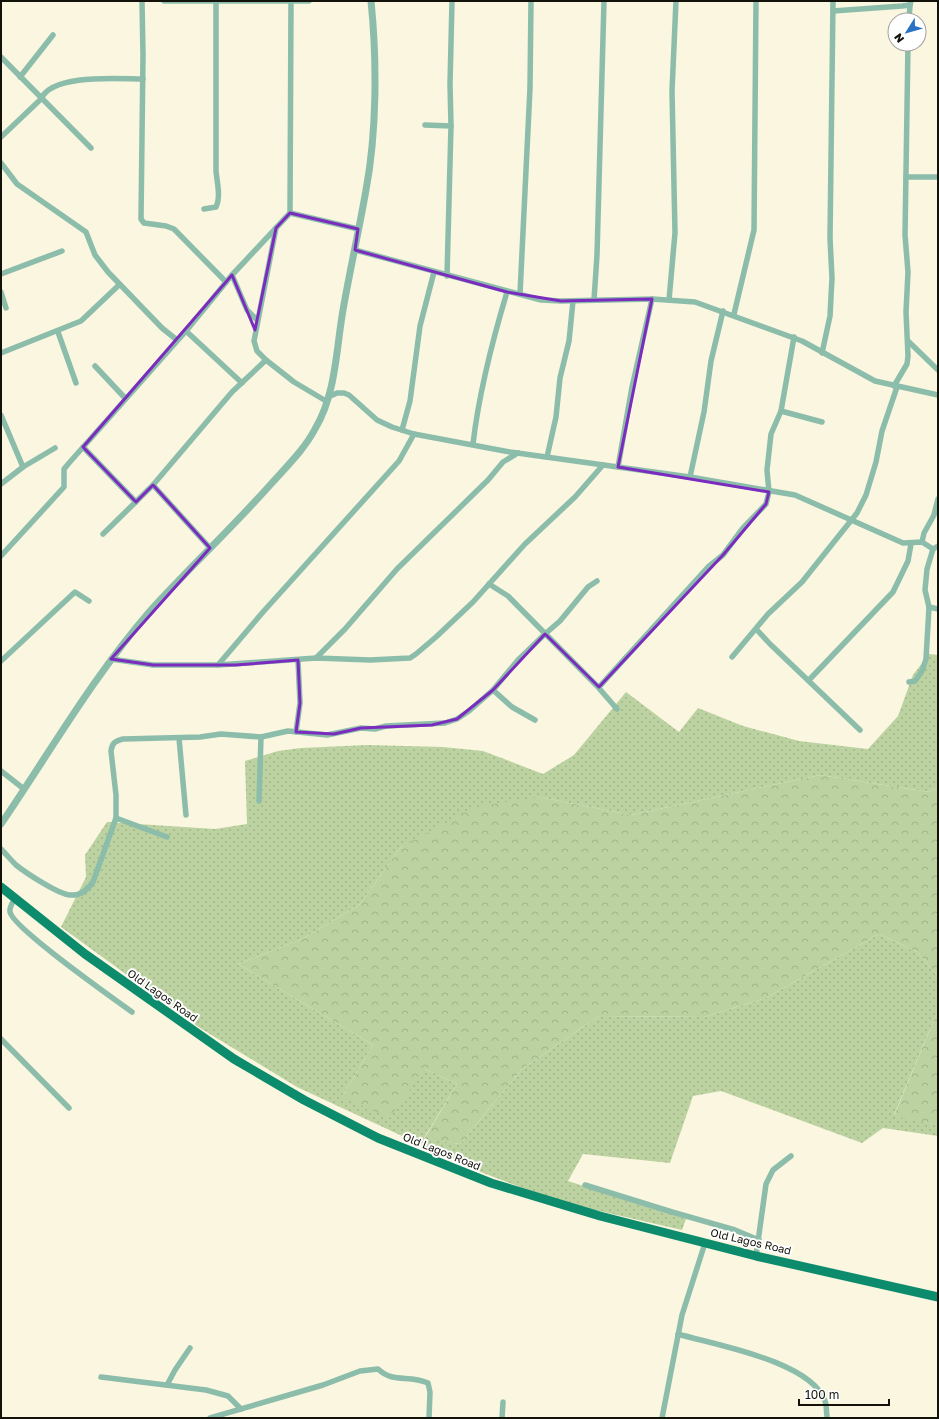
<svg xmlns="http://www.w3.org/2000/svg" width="939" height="1419" font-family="'Golos Text',sans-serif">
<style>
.grass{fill:url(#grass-dots)}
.forest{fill:url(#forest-crowns)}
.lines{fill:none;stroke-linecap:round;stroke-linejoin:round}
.minor{stroke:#8cbdaa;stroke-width:5.5}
.tertiary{stroke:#8cbdaa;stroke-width:7}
.primary{stroke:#0c8c6c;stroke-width:9}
.marked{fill:none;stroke:#7b2cbf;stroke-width:3;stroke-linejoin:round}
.labels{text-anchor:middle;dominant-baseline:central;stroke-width:4;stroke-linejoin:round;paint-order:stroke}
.street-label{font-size:11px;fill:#13120a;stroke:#fff}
</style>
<defs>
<pattern id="grass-dots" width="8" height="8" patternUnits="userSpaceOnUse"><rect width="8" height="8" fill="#bcd3a1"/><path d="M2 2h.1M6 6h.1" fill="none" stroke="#a1b489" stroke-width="1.8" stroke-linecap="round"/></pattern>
<pattern id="forest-crowns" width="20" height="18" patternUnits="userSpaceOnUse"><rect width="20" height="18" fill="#bcd3a1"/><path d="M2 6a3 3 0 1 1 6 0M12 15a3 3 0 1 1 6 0" fill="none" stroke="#a1b489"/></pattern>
</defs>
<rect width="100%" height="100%" fill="#faf6e0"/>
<path class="grass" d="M 929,654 L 938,655 L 938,787 L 929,792 L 820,775 L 631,815 L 539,797 L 401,847 L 359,905 L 304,938 L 238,964 L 373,1045 L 342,1097 L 425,1069 L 457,1084 L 424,1138 L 460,1144 L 522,1069 L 599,1016 L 704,1017 L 766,998 L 879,934 L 917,952 L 938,976 L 938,1010 L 894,1115 L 938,1125 L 938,1136 L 883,1128 L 862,1143 L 721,1091 L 693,1096 L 670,1163 L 583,1154 L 568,1181 L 686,1219 L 682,1230 L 556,1201 L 473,1169 L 297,1087 L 200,1028 L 61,927 L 86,877 L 85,855 L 107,822 L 215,829 L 247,824 L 245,761 L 278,751 L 301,748 L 367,745 L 443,747 L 483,751 L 543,774 L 574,755 L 626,692 L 679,732 L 698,708 L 743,726 L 799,741 L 868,749 L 898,716 L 913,675 Z"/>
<g class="forest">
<path d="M 820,775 L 929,792 L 938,787 L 938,976 L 917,952 L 879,934 L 766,998 L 704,1017 L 599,1016 L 522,1069 L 460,1144 L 424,1139 L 457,1084 L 425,1069 L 390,1118 L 342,1097 L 373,1045 L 238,964 L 304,938 L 359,905 L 401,847 L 475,807 L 539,797 L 631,815 Z"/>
<path d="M 938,1010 L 938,1125 L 894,1116 Z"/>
</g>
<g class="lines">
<g class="minor">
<path d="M 142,1 L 143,55 L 141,219 L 144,223 L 166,226 L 174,229 L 226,282"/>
<path d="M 164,1 L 309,1"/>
<path d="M 833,11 L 902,6 L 910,5 L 911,1"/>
<path d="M 909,20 L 910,5"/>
<path d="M 1,57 L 91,148"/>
<path d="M 20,77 L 53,35"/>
<path d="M 425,125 L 451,126 L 447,276"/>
<path d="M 451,126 L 450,84 L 452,1"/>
<path d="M 1,137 L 41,99 C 52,73 119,79 143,79"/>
<path d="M 1,163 L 17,184 L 86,232 L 95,255 L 108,272 L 162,328 L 177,340"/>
<path d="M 906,177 L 938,177"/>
<path d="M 204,209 L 216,207 C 221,197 217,182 216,171 L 216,1"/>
<path d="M 290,213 L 358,229"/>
<path d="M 355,250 L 541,300 L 561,301 L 652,299 L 695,302 L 802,341 L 875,381 L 938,395"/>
<path d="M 1,274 L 62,251"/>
<path d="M 232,275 L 247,310 L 257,320"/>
<path d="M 1,292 L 6,308"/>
<path d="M 520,294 L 530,88 L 531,1"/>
<path d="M 594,300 L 597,255 L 604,1"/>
<path d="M 669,300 L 675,233 L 672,91 L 676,1"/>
<path d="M 734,314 L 754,230 L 756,1"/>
<path d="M 186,331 L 242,383"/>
<path d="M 58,332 L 76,383"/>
<path d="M 908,341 L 938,370"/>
<path d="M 1,353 L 81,321 L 119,285"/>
<path d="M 822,353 L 830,316 L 832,278 L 830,238 L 833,1"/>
<path d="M 266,360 L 257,351 L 254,341 L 276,228"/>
<path d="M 95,366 L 125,398"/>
<path d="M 894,386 L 907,364 L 908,356 L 906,312 L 908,272 L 905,235 L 908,44"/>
<path d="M 328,397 L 337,393 L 344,393 L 349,395 L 377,420 L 392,427 L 414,434 L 510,452 L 690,477 L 795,495 L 903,543 L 922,542 L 933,549 L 938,546"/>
<path d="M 781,411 L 822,422"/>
<path d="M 1,415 L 23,467"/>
<path d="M 402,430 L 410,401 L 420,326 L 434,272"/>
<path d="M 473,444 C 479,392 492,342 507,292"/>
<path d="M 83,447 L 136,502"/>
<path d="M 547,457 L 556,417 L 560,378 L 569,341 L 573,301"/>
<path d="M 618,467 L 632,387 L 652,299"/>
<path d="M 690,477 L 704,412 L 711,361 L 723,311"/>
<path d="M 1,484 L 23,467 L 55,448"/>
<path d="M 153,485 L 210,548"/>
<path d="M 103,534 L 153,485 L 232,392 L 266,360 L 294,382 L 326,401"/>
<path d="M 922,542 L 924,533 L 934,515 L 938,499"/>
<path d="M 1,556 L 64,487 L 64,469 L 69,463 L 186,331 L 232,275 L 290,213 L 291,2"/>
<path d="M 489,584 L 508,596 L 597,686 L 617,709"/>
<path d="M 929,607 L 938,609"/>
<path d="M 757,630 L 770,644 L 860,730"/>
<path d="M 732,657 L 768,614 L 802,582 L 857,513 L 866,495 L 876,462 L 882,431 L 897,387"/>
<path d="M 316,658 L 345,629 L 397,569 L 488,480 L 503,462 L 518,453"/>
<path d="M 111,659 L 153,665 L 218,665 L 316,658 L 370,660 L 410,658 L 416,654 L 436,637 L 473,602 L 525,544 L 575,497 L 603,465"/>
<path d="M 1,661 L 75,592 L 89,601"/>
<path d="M 218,665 L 263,612 L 399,461 L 414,434"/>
<path d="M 809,680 L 893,592 L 908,561 L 911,544"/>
<path d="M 909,682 L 915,681 L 922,671 L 926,659 L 929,607 L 925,590 L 927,569 L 933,549"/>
<path d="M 599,687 L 708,567 L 723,555 L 743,528 L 766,504 L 769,492 L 767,470 L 771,434 L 781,411 L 794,337"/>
<path d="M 493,690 L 512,707 L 535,720"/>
<path d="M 296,732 L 300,703 L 298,660"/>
<path d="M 179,738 L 186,815"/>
<path d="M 1,771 L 24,789"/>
<path d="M 259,801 L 261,737"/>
<path d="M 116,818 L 167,837"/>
<path d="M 1,849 C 6,854 11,860 16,865 C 26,873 58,894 70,895 C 81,896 87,890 93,882 L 116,818 L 116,795 L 111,751 C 112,743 115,741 123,739 L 200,737 L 221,734 L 261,737 L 288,731 L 327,735 L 361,728 L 375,729 L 386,726 L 445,723 L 457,719 L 469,711 L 493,690 L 518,660 L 545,634 L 560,621 L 588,587 L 597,581"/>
<path d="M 15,898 C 13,902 9,907 10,912 C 13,928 113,998 132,1012"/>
<path d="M 1,1039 L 69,1108"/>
<path d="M 585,1185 L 672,1212 L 735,1230 L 759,1240"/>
<path d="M 756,1256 L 766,1184 L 773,1170 L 791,1156"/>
<path d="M 678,1334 C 715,1345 811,1361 825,1401 C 827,1406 826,1412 827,1416"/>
<path d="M 101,1377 L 206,1390 L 228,1396 L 241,1409"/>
<path d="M 167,1385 L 175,1370 L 190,1348"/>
<path d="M 210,1418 L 323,1385 L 360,1371 L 378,1369 C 394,1384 408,1374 428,1383 L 430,1392 L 429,1418"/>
<path d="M 502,1418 L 503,1402"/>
<path d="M 662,1418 L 682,1315 L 705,1243"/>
</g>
<path class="tertiary" d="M 1,824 C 50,752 93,677 150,611 C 189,568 232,528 271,484 C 286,467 304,450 315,429 C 336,394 336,350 343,310 C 350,270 359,230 366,190 C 377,131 377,60 371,1"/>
<path class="primary" d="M 1,887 L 85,954 L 234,1059 L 304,1100 L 378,1138 L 491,1183 L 600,1216 L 756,1256 L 938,1297"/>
</g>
<path class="marked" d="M 290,213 L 358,229 L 355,250 L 507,292 L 561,301 L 652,299 L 618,467 L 769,492 L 766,504 L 723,555 L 599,687 L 545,634 L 493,690 L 457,719 L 432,725 L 361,728 L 334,734 L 296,732 L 300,703 L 298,660 L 236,665 L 153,665 L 111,659 L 210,548 L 153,485 L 136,502 L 83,447 L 232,275 L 255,330 L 276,228 Z"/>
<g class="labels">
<g class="street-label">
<text transform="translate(163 995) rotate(35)">Old Lagos Road</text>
<text transform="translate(442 1151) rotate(22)">Old Lagos Road</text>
<text transform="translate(751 1241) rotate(13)">Old Lagos Road</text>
</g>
</g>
<rect width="939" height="1419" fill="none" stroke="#13120a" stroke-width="4"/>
<g transform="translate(907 32) rotate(233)"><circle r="19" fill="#ffffff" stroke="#a1a09d"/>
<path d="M0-3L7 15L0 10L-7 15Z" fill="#2a72c3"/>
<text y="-6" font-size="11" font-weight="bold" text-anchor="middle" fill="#13120a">N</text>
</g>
<path d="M799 1399v6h90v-6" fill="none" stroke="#13120a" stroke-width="2"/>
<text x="805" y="1399" font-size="12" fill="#13120a" stroke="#ffffff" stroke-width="3" paint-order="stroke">100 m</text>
</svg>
